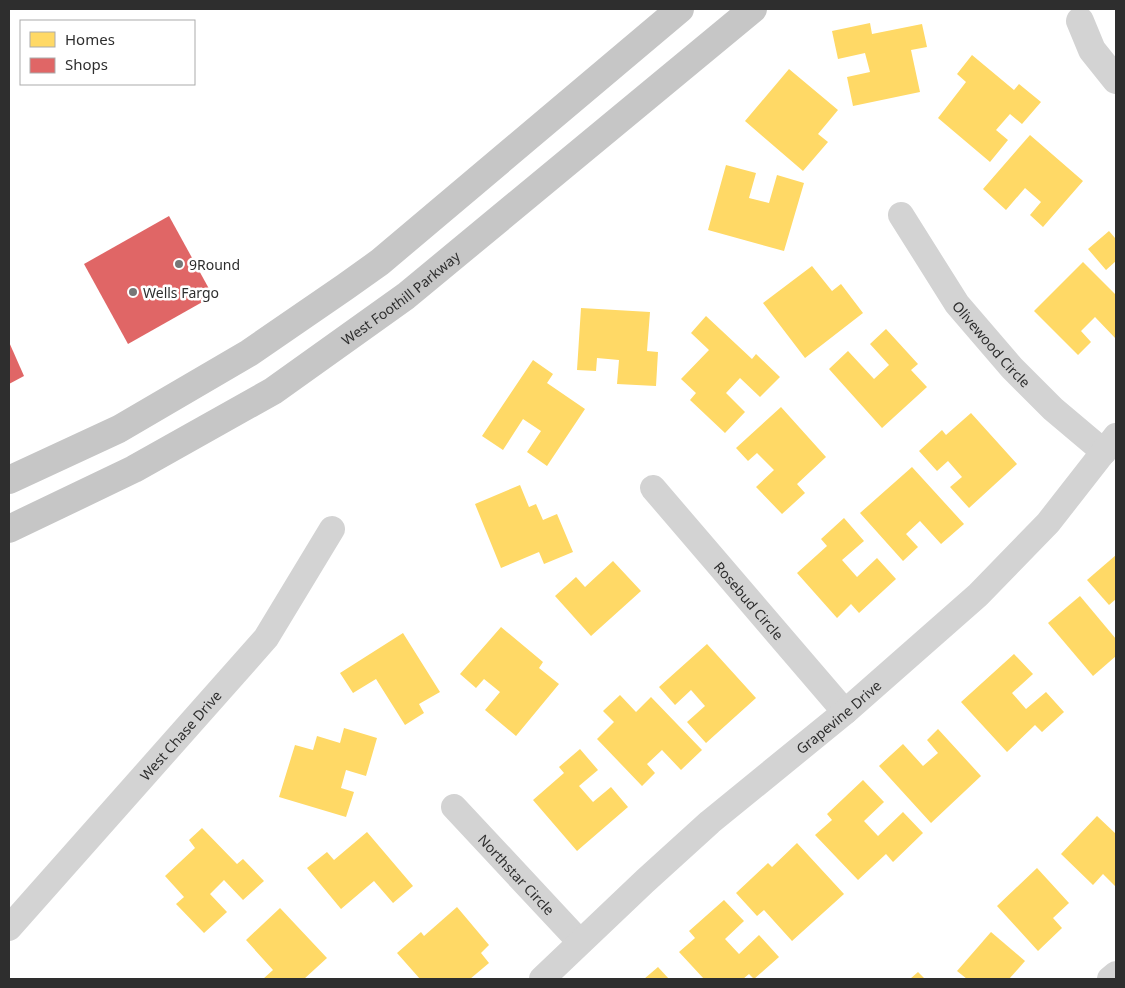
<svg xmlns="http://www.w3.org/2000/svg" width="1125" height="988" font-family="'Noto Sans',sans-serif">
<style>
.homes{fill:#ffd966}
.shops{fill:#e06666}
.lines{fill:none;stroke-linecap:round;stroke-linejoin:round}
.minor{stroke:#d3d3d3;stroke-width:26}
.tertiary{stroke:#d3d3d3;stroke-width:28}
.primary{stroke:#c6c6c6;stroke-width:28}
.poi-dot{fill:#777;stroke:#fff;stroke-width:2}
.labels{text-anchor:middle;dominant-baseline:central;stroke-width:5;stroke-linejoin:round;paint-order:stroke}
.poi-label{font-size:14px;fill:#2e2e2e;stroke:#fff;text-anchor:start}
.street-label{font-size:14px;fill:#2e2e2e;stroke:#fff}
</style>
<rect width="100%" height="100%" fill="#fff"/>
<g class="homes">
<path d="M 870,23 L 872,34 L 922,24 L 927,47 L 911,50 L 920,92 L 853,106 L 847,77 L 870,72 L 865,53 L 838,59 L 832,31 Z"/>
<path d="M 972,55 L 1014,90 L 1019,84 L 1041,102 L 1022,124 L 1010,114 L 996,130 L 1008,140 L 990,162 L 938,118 L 966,82 L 957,74 Z"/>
<path d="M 789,69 L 838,110 L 818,134 L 828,142 L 803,171 L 745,121 Z"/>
<path d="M 1030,135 L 1083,181 L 1043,227 L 1030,215 L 1041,202 L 1025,188 L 1006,210 L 983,189 Z"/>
<path d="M 726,165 L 756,173 L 749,198 L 769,203 L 777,175 L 804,183 L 784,251 L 708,230 Z"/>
<path d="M 1109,231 L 1115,238 L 1116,237 L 1116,261 L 1106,270 L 1088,249 Z"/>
<path d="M 1083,262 L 1116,295 L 1116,339 L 1095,317 L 1081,331 L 1091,342 L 1078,355 L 1034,311 Z"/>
<path d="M 812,266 L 832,291 L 841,284 L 863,313 L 805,358 L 763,303 Z"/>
<path d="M 581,308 L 650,312 L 647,351 L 658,352 L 656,386 L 617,384 L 619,360 L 597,358 L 596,371 L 577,370 Z"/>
<path d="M 706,316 L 752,359 L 756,354 L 780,377 L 760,397 L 740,378 L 726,393 L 745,412 L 725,433 L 690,400 L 696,393 L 681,379 L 709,350 L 691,333 Z"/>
<path d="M 886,329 L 918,364 L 911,370 L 927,387 L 882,428 L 829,369 L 848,351 L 874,379 L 889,365 L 870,344 Z"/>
<path d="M 533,360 L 553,374 L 547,383 L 585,409 L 547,466 L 527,452 L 541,431 L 523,419 L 503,450 L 482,436 Z"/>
<path d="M 781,407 L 826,457 L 797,484 L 805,493 L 782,514 L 756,487 L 774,470 L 757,453 L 748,461 L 736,448 Z"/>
<path d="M 971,413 L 1017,464 L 969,508 L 950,487 L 962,477 L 948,461 L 937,471 L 919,451 L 942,430 L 946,435 Z"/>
<path d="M 912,467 L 964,524 L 941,544 L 920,521 L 906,534 L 918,547 L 903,561 L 860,513 Z"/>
<path d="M 520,485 L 529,507 L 536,504 L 543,520 L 557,514 L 573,552 L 544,564 L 539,552 L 501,568 L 475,504 Z"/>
<path d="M 844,518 L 864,541 L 842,560 L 857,577 L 877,558 L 896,579 L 859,613 L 851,604 L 837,618 L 797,573 L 827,546 L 821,539 Z"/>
<path d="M 1116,555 L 1116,599 L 1109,605 L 1087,580 Z"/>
<path d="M 613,561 L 641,591 L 591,636 L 555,596 L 576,577 L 585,587 Z"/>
<path d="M 1080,596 L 1116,639 L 1116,656 L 1093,676 L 1048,623 Z"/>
<path d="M 501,627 L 543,662 L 539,668 L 559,684 L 516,736 L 485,710 L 500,692 L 484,679 L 476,688 L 460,674 Z"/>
<path d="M 403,633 L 440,692 L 419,704 L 424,713 L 405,725 L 376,679 L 353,693 L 340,673 Z"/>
<path d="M 707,644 L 756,698 L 706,743 L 687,722 L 705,706 L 691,690 L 675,705 L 659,687 Z"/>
<path d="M 1014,654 L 1033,674 L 1012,693 L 1026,709 L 1046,692 L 1064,712 L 1042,732 L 1035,725 L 1007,752 L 961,702 Z"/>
<path d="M 620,695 L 636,712 L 651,697 L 702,750 L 681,770 L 662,750 L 647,764 L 655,773 L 642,786 L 597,739 L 614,722 L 603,711 Z"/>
<path d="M 344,728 L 377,738 L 366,776 L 346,770 L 341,788 L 354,792 L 346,817 L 279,797 L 295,745 L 313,750 L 317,736 L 340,743 Z"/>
<path d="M 938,729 L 981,776 L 931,823 L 879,766 L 903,744 L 923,766 L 938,753 L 927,740 Z"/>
<path d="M 580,749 L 598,770 L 579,786 L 593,802 L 611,787 L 628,807 L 577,851 L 533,800 L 564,773 L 559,767 Z"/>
<path d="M 863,780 L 884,802 L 864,821 L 878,836 L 903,812 L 923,833 L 893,862 L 886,854 L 858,880 L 815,835 L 832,820 L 827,814 Z"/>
<path d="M 1097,816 L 1116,834 L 1116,887 L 1103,874 L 1093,885 L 1061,854 Z"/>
<path d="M 202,828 L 237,864 L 243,859 L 264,881 L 243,900 L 224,880 L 210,894 L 227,912 L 204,933 L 176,904 L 184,897 L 165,876 L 195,848 L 189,840 Z"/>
<path d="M 367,832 L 413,886 L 393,903 L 374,881 L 341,909 L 307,868 L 327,852 L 334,860 Z"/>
<path d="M 797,843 L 844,894 L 792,941 L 764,910 L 757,916 L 736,893 L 768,863 L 772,867 Z"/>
<path d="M 1037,868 L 1069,903 L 1053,918 L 1062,928 L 1038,951 L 997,906 Z"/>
<path d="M 724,900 L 744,921 L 725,939 L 739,954 L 759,935 L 779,957 L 754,979 L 749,974 L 743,979 L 704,979 L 679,952 L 695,938 L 689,931 Z"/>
<path d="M 457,907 L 489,945 L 481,953 L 489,963 L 470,979 L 420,979 L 397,953 L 421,932 L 424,936 Z"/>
<path d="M 280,908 L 327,958 L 304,979 L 263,979 L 273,970 L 246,940 Z"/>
<path d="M 991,932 L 1025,961 L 1009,979 L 967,979 L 957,971 Z"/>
<path d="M 658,967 L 669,979 L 644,979 Z"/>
<path d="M 918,972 L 925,979 L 910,979 Z"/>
</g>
<g class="shops">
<path d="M 169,216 L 213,296 L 128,344 L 84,264 Z"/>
<path d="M 9,342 L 24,376 L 9,384 Z"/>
</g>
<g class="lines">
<g class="minor">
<path id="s1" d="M 901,215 L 957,304 L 1012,368 L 1053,409 L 1104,452"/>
<path id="s2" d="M 653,488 L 845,712"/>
<path id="s3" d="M 454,807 L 580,942"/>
<path id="s4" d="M 9,928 L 266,638 L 332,529"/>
<path id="s5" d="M 542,979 L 645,881 L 710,822 L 845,712 L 978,595 L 1048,523 L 1116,436"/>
<path d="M 1110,979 L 1116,974"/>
</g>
<path class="tertiary" d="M 1080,21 L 1092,50 L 1116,80"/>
<g class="primary">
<path d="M 9,480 L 119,429 L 249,353 L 345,287 L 380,262 L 680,9"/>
<path id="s6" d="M 9,529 L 134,469 L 273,391 L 406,296 L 753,9"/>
</g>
</g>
<g class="poi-dot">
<circle cx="179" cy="264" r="5"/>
<circle cx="133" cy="292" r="5"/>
</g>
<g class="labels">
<g class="poi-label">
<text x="189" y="264">9Round</text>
<text x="143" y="292">Wells Fargo</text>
</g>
<g class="street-label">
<text stroke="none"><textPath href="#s6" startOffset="456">West Foothill Parkway</textPath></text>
<text stroke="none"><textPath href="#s1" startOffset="158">Olivewood Circle</textPath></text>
<text stroke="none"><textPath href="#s2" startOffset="148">Rosebud Circle</textPath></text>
<text stroke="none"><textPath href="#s5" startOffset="396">Grapevine Drive</textPath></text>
<text stroke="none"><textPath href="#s4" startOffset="258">West Chase Drive</textPath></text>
<text stroke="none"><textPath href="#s3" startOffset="92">Northstar Circle</textPath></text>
</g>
</g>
<rect width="1125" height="988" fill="none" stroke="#2e2e2e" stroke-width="20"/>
<rect x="20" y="20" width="175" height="65" fill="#ffffff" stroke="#ababab"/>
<rect x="30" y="32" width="25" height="15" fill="#ffd966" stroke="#ababab"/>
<text x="65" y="45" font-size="15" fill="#2e2e2e">Homes</text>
<rect x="30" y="58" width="25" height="15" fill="#e06666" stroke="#ababab"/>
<text x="65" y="70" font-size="15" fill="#2e2e2e">Shops</text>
</svg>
